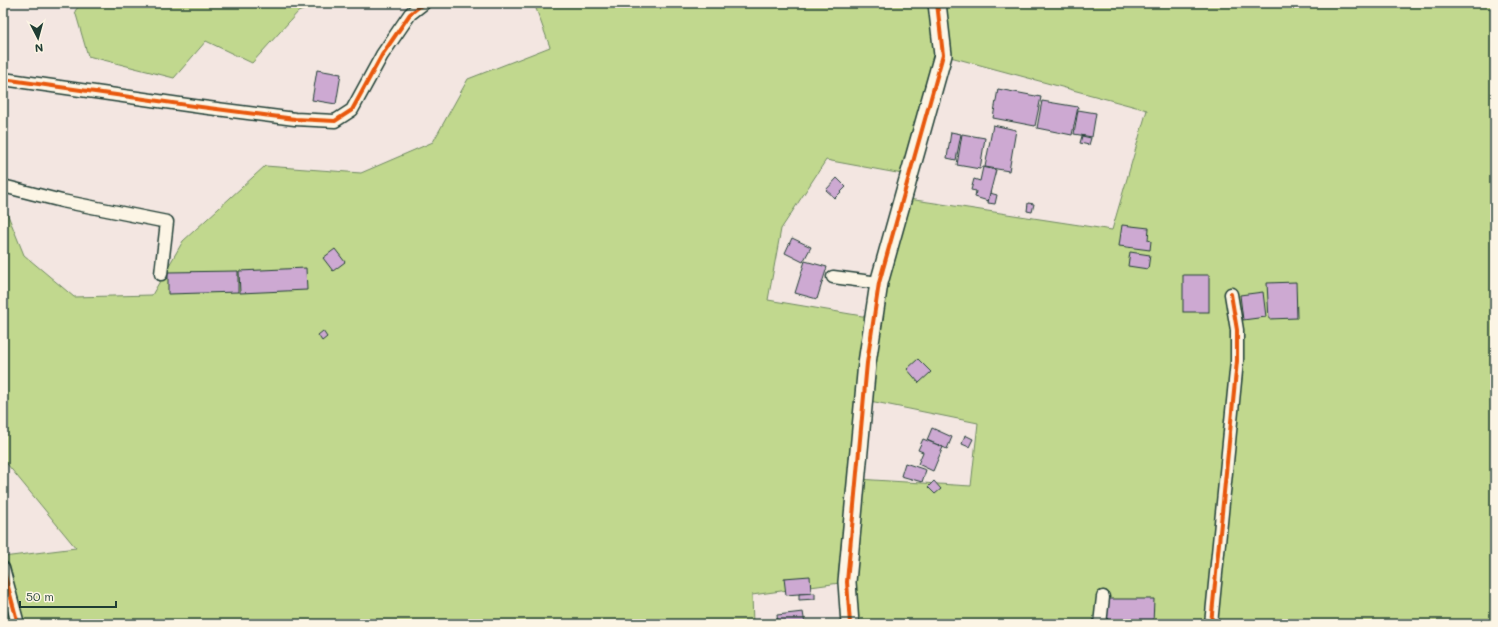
<svg xmlns="http://www.w3.org/2000/svg" width="1498" height="627" font-family="Mali,sans-serif">
<style>
.green{fill:#c1d88e;stroke:#708a61;fill-rule:evenodd}
.building{fill:#cda9d2;stroke:#1f3d34}
.lines{fill:none;stroke-linecap:round;stroke-linejoin:round}
.street-casing{stroke:#1f3d34;stroke-width:15}
.secondary-casing{stroke:#1f3d34;stroke-width:20}
.street{stroke:#fcf5e5;stroke-width:12}
.secondary{stroke:#fcf5e5;stroke-width:17}
.cycleway-casing{stroke:#fcf5e5;stroke-width:6}
.cycleway{stroke:#e8590c;stroke-width:4}
</style>
<rect width="100%" height="100%" fill="#f3e6e1"/>
<filter id="ink" filterUnits="userSpaceOnUse"><feTurbulence type="fractalNoise" baseFrequency=".025" numOctaves="2"/><feDisplacementMap in="SourceGraphic" scale="8" xChannelSelector="R" yChannelSelector="G"/><feConvolveMatrix kernelMatrix="1 2 1 2 8 2 1 2 1" color-interpolation-filters="sRGB"/></filter>
<g filter="url(#ink)">
<g class="green">
<path d="M 78,3 L 320,3 L 298,12 L 252,63 L 206,41 L 174,78 L 88,56 L 75,11 L 79,6 Z"/>
<path d="M 534,3 L 1495,3 L 1495,624 L 850,624 L 847,582 L 752,595 L 753,624 L 3,624 L 3,557 L 76,548 L 3,459 L 3,203 L 24,255 L 74,297 L 152,295 L 183,241 L 265,166 L 361,173 L 433,142 L 468,79 L 550,47 ZM 943,55 L 1147,110 L 1112,230 L 902,198 L 874,318 L 768,300 L 781,229 L 826,160 L 908,175 ZM 865,400 L 978,423 L 971,486 L 857,479 Z"/>
</g>
<g class="building">
<path d="M 317,70 L 341,74 L 336,104 L 312,100 Z"/>
<path d="M 998,89 L 1041,97 L 1035,126 L 993,118 Z"/>
<path d="M 1042,101 L 1078,107 L 1072,135 L 1037,128 Z"/>
<path d="M 1078,110 L 1096,113 L 1092,137 L 1074,134 Z"/>
<path d="M 993,125 L 1016,130 L 1009,171 L 985,167 Z"/>
<path d="M 951,132 L 961,134 L 956,160 L 947,158 Z"/>
<path d="M 962,134 L 985,138 L 980,169 L 957,165 Z"/>
<path d="M 1082,136 L 1091,138 L 1089,145 L 1080,143 Z"/>
<path d="M 983,167 L 996,170 L 988,201 L 975,197 L 976,191 L 971,190 L 974,179 L 980,181 Z"/>
<path d="M 837,178 L 846,187 L 835,198 L 826,190 Z"/>
<path d="M 990,193 L 997,195 L 995,204 L 988,203 Z"/>
<path d="M 1028,203 L 1034,204 L 1032,212 L 1027,211 Z"/>
<path d="M 1122,225 L 1149,228 L 1148,240 L 1151,241 L 1150,250 L 1119,246 Z"/>
<path d="M 792,238 L 811,247 L 803,262 L 785,253 Z"/>
<path d="M 335,249 L 345,262 L 333,271 L 323,258 Z"/>
<path d="M 1130,252 L 1150,255 L 1148,269 L 1128,266 Z"/>
<path d="M 805,261 L 827,267 L 817,299 L 795,293 Z"/>
<path d="M 306,268 L 307,290 L 240,293 L 239,271 Z"/>
<path d="M 238,271 L 238,292 L 168,294 L 168,272 Z"/>
<rect x="1183" y="275" width="26" height="37"/>
<path d="M 1296,282 L 1297,318 L 1269,319 L 1267,283 Z"/>
<path d="M 1263,292 L 1266,317 L 1243,320 L 1240,295 Z"/>
<path d="M 323,331 L 327,337 L 322,341 L 318,335 Z"/>
<path d="M 918,359 L 931,372 L 919,383 L 907,369 Z"/>
<path d="M 932,428 L 952,437 L 947,449 L 927,440 Z"/>
<path d="M 965,435 L 973,439 L 969,447 L 962,444 Z"/>
<path d="M 923,439 L 943,447 L 933,471 L 918,464 L 923,452 L 918,450 Z"/>
<path d="M 905,463 L 926,470 L 922,482 L 901,476 Z"/>
<path d="M 934,481 L 941,489 L 935,494 L 928,487 Z"/>
<path d="M 810,576 L 811,593 L 786,595 L 784,578 Z"/>
<path d="M 815,593 L 815,599 L 799,600 L 799,594 Z"/>
<path d="M 1106,599 L 1154,599 L 1153,624 L 1106,624 Z"/>
<path d="M 803,612 L 805,624 L 778,624 L 777,615 Z"/>
</g>
<g class="lines">
<g class="street-casing">
<g id="street">
<path d="M 3,79 L 201,107 L 295,119 L 335,121 L 352,110 L 382,55 L 410,14 L 424,3"/>
<path d="M 3,186 L 62,201 L 167,222 L 161,274"/>
<path d="M 833,277 L 879,283"/>
<path d="M 3,568 L 18,624"/>
<path d="M 1100,624 L 1103,597"/>
<path d="M 1211,624 L 1237,361 L 1237,330 L 1231,294"/>
</g>
</g>
<g class="secondary-casing">
<path id="secondary" d="M 850,624 L 847,582 L 867,363 L 879,283 L 943,55 L 937,3"/>
</g>
<use href="#street" class="street"/>
<use href="#secondary" class="secondary"/>
<g class="cycleway-casing">
<g id="cycleway">
<path d="M 3,79 L 201,107 L 295,119 L 335,121 L 352,110 L 382,55 L 410,14 L 424,3"/>
<path d="M 3,568 L 18,624"/>
<path d="M 850,624 L 847,582 L 867,363 L 879,283 L 943,55 L 937,3"/>
<path d="M 1211,624 L 1237,361 L 1237,330 L 1231,294"/>
</g>
</g>
<use href="#cycleway" class="cycleway"/>
</g>
</g>
<rect width="1498" height="627" fill="none" stroke="#fcf5e5" stroke-width="16"/>
<rect x="8" y="8" width="1482" height="611" fill="none" stroke="#1f3d34" stroke-width="1.5" filter="url(#ink)"/>
<g transform="translate(38 38) rotate(174)" stroke="#fcf5e5" stroke-width="3" paint-order="stroke">
<path d="M0-3L7 15L0 10L-7 15Z" fill="#1f3d34"/>
<text y="-6" font-size="11" font-weight="bold" text-anchor="middle" fill="#1f3d34">N</text>
</g>
<path d="M20 601v6h96v-6" fill="none" stroke="#1f3d34" stroke-width="2"/>
<text x="26" y="601" font-size="12" fill="#1f3d34" stroke="#fcf5e5" stroke-width="3" paint-order="stroke">50 m</text>
</svg>
